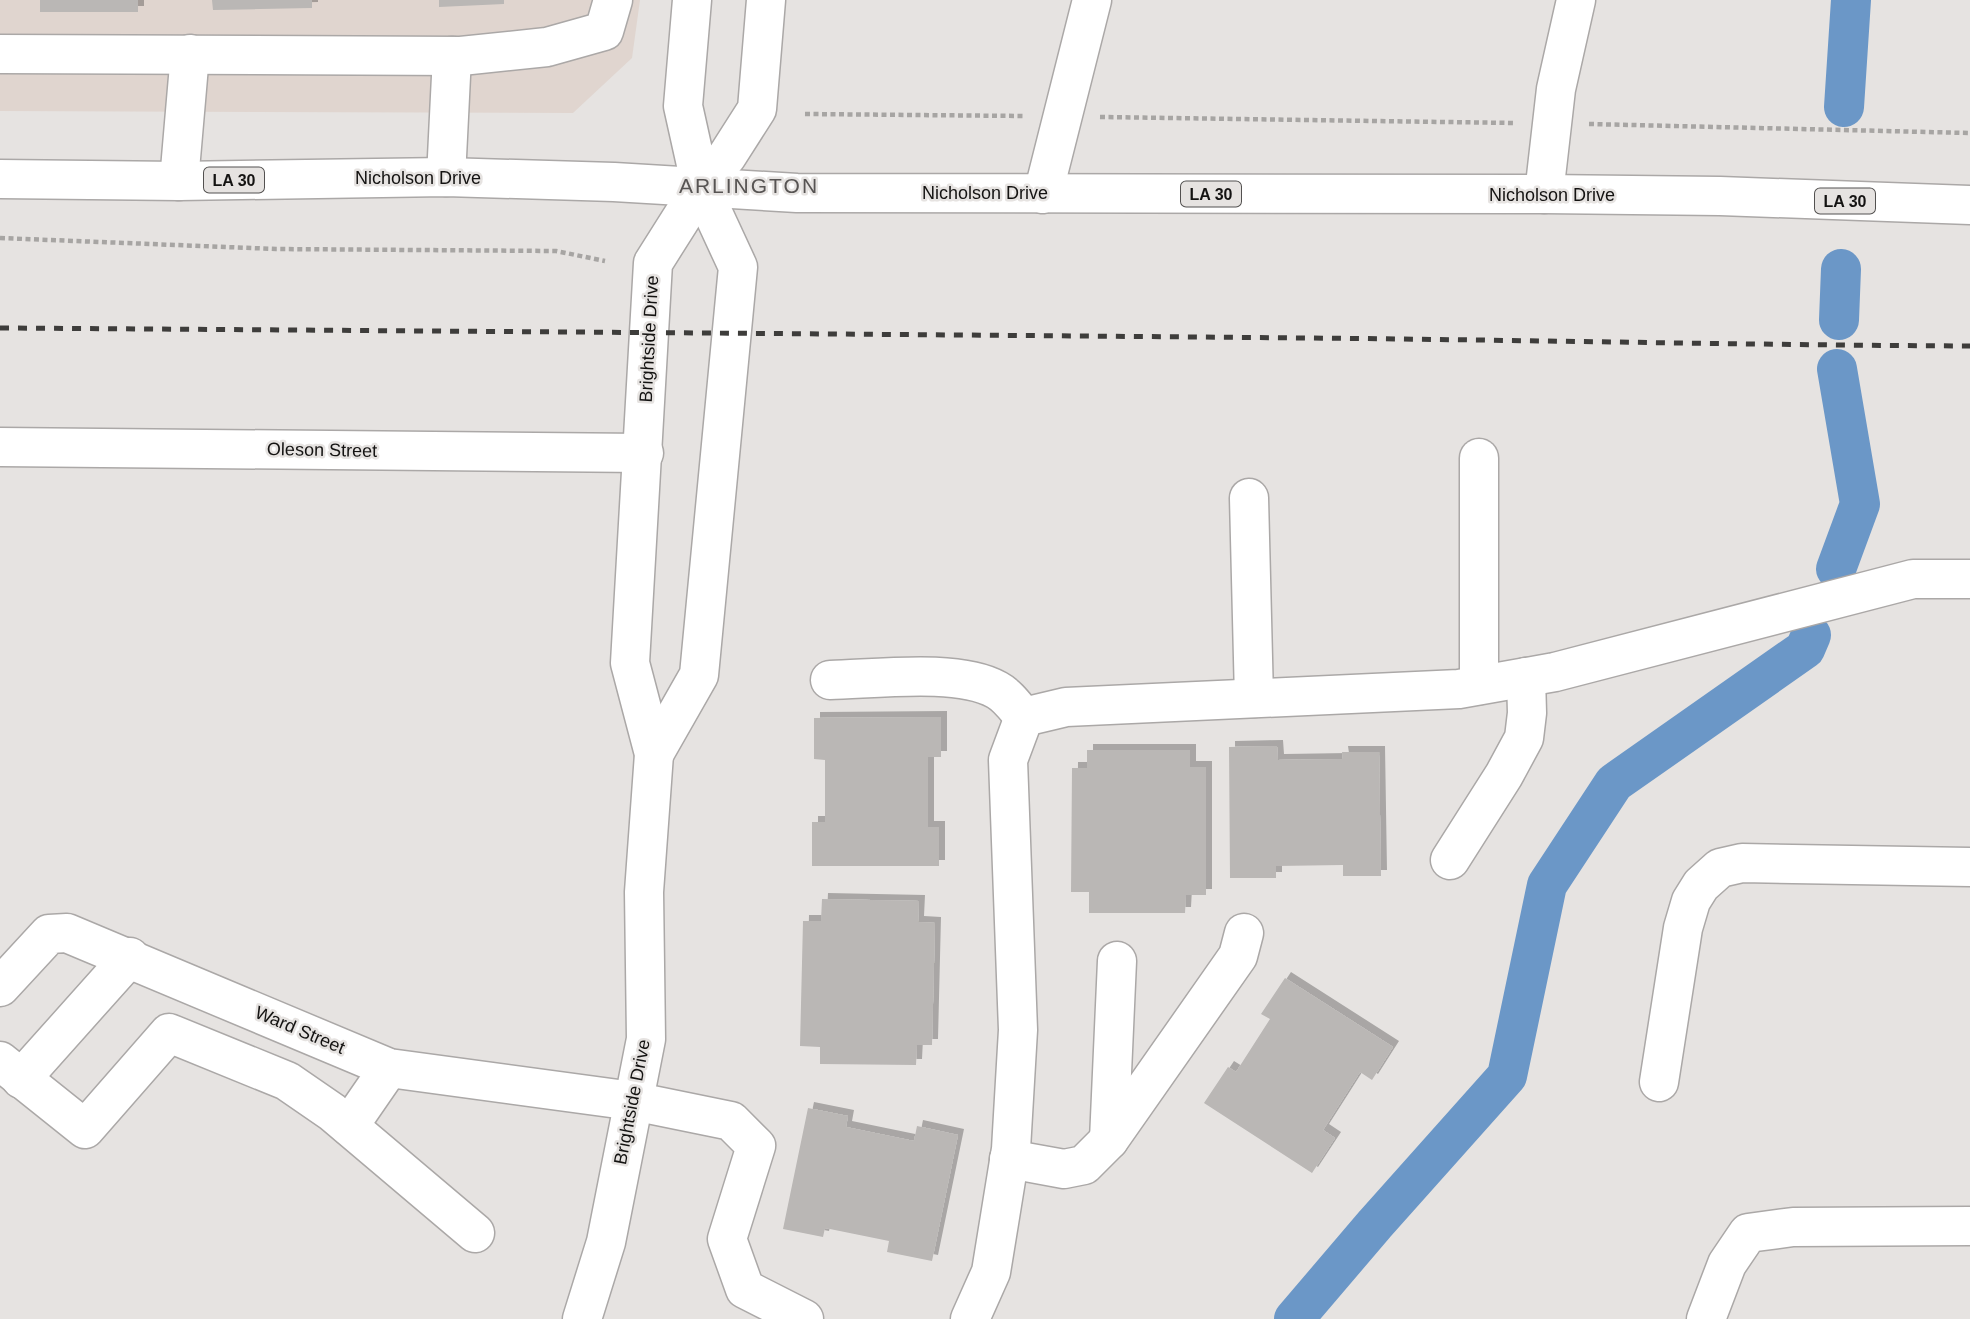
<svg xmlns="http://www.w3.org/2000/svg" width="1970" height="1319" font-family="Helvetica,sans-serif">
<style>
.built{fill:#e0d5cf}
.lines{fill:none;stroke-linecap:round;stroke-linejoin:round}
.canal{stroke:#6b97c7;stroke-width:40}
.building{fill:#bab7b5;filter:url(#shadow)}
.minor-casing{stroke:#aba8a7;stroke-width:41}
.major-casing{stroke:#aba8a7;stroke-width:41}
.path{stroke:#a7a5a3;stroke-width:4.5;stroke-dasharray:5 3.5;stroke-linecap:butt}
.minor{stroke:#fff;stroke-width:38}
.major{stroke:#fff;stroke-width:38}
.rail{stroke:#3e3d3b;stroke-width:5;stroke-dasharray:9 9;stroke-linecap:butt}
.labels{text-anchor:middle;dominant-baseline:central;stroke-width:5;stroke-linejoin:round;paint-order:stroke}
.shield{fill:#e6e3e1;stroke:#535150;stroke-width:2}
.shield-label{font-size:16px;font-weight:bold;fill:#141312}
.street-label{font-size:18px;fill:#141312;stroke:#e6e3e1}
.quarter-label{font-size:21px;letter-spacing:2px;fill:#575453;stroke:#e6e3e1}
</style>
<defs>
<filter id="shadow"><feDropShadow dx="6" dy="-6" stdDeviation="0" flood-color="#0004"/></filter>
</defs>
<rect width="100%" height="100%" fill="#e6e3e1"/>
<path class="built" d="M 0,0 L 640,0 L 632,58 L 573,113 L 0,111 Z"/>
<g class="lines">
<g class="canal">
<path d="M 1844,107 L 1851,0"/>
<path d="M 1839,320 L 1841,269"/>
<path d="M 1836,569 L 1860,504 L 1837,369"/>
<path d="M 1294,1319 L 1375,1224 L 1507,1076 L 1547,885 L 1614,783 L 1805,649 L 1811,635"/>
</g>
</g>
<g class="building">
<rect x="40" y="0" width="98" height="12"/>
<path d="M 212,0 L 312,0 L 312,8 L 213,10 Z"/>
<path d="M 439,0 L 504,0 L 504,4 L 439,7 Z"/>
<path d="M 941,717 L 941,757 L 928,757 L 928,827 L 939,827 L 939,866 L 812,866 L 812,822 L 825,822 L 825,760 L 814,759 L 814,718 Z"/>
<path d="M 1277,746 L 1278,760 L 1343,759 L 1342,752 L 1379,752 L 1381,876 L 1343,876 L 1343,865 L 1276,866 L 1276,878 L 1230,878 L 1229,747 Z"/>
<path d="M 1087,750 L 1190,750 L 1190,767 L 1206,767 L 1206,895 L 1186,895 L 1185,913 L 1089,913 L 1089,892 L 1071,892 L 1072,768 L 1087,768 Z"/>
<path d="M 822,899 L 919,901 L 918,922 L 935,923 L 932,1045 L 917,1045 L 916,1065 L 820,1064 L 820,1047 L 800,1046 L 803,921 L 821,921 Z"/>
<path d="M 1285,978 L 1393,1047 L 1372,1080 L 1360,1072 L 1323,1130 L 1335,1138 L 1312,1173 L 1204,1103 L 1228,1067 L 1236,1072 L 1270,1019 L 1261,1014 Z"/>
<path d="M 808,1108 L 848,1116 L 846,1127 L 914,1141 L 917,1126 L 958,1135 L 932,1261 L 887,1252 L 889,1241 L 825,1228 L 823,1237 L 783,1229 Z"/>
</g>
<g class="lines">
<g class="minor-casing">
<g id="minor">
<path d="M 0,54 L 461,56 L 547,47 L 604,31 L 613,0"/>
<path d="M 446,177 L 452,56"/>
<path d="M 179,181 L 190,54"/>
<path d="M 1043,194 L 1092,0"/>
<path d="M 1544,194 L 1556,89 L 1576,0"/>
<path d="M 0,447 L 644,453"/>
<path d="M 1249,498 L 1254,698"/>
<path d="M 830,680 C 875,679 959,668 997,690 C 1008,696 1016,708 1024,717"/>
<path d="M 1479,685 L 1479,458"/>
<path d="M 1450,860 L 1504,775 L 1524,738 L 1527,713 L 1526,677"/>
<path d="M 0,987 L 49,934 L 67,933 L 389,1068 L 633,1101 L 731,1121 L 756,1146 L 727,1239 L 745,1289 L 804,1319"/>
<path d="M 0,1061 L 85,1129 L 169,1033 L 287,1081 L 332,1112 L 475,1233"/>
<path d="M 21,1079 L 130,957"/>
<path d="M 1659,1082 L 1683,928 L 1691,901 L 1701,885 L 1720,868 L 1742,863 L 1970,867"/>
<path d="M 349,1126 L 389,1068"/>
<path d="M 1109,1140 L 1117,961"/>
<path d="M 1009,1159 L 1064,1169 L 1084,1165 L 1109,1140 L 1238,956 L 1244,933"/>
<path d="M 970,1319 L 991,1272 L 1011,1149 L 1018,1030 L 1008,760 L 1024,717 L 1066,707 L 1459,689 L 1555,672 L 1913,579 L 1970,579"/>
<path d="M 1706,1319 L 1727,1264 L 1748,1233 L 1793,1227 L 1970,1226"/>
</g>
</g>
<g class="major-casing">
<g id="major">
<path d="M 0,179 L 179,181 L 446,177 L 614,182 L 797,193 L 1544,194 L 1720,196 L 1970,205"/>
<path d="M 654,754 L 699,675 L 738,267 L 701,187 L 683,106 L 692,0"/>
<path d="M 582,1319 L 606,1242 L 646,1039 L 644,892 L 654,754 L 630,663 L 653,263 L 701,187 L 727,156 L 757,109 L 766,0"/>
</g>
</g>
<g class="path">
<path d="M 805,114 L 1024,116"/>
<path d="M 1100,117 L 1514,123"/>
<path d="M 1589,124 L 1970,133"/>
<path d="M 0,238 L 276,249 L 556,251 L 605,261"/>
</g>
<use href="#minor" class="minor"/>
<use href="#major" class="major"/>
<path class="rail" d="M 0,328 C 436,331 871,334 1307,338 C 1528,340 1749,345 1970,346"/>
</g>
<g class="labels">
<g class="shield">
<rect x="204" y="167.5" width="60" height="25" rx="5"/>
<rect x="1181" y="181.5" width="60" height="25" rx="5"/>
<rect x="1815" y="188.5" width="60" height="25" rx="5"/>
</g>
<g class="shield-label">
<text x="234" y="180">LA 30</text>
<text x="1211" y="194">LA 30</text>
<text x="1845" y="201">LA 30</text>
</g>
<g class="street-label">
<text x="418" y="178">Nicholson Drive</text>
<text x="985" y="193">Nicholson Drive</text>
<text x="1552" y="195">Nicholson Drive</text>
<text transform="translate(649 339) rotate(-87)">Brightside Drive</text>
<text transform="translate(322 450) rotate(1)">Oleson Street</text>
<text transform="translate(300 1030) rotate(23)">Ward Street</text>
<text transform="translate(632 1102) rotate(-79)">Brightside Drive</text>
</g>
<g class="quarter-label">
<text x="749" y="185">ARLINGTON</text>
</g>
</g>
</svg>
